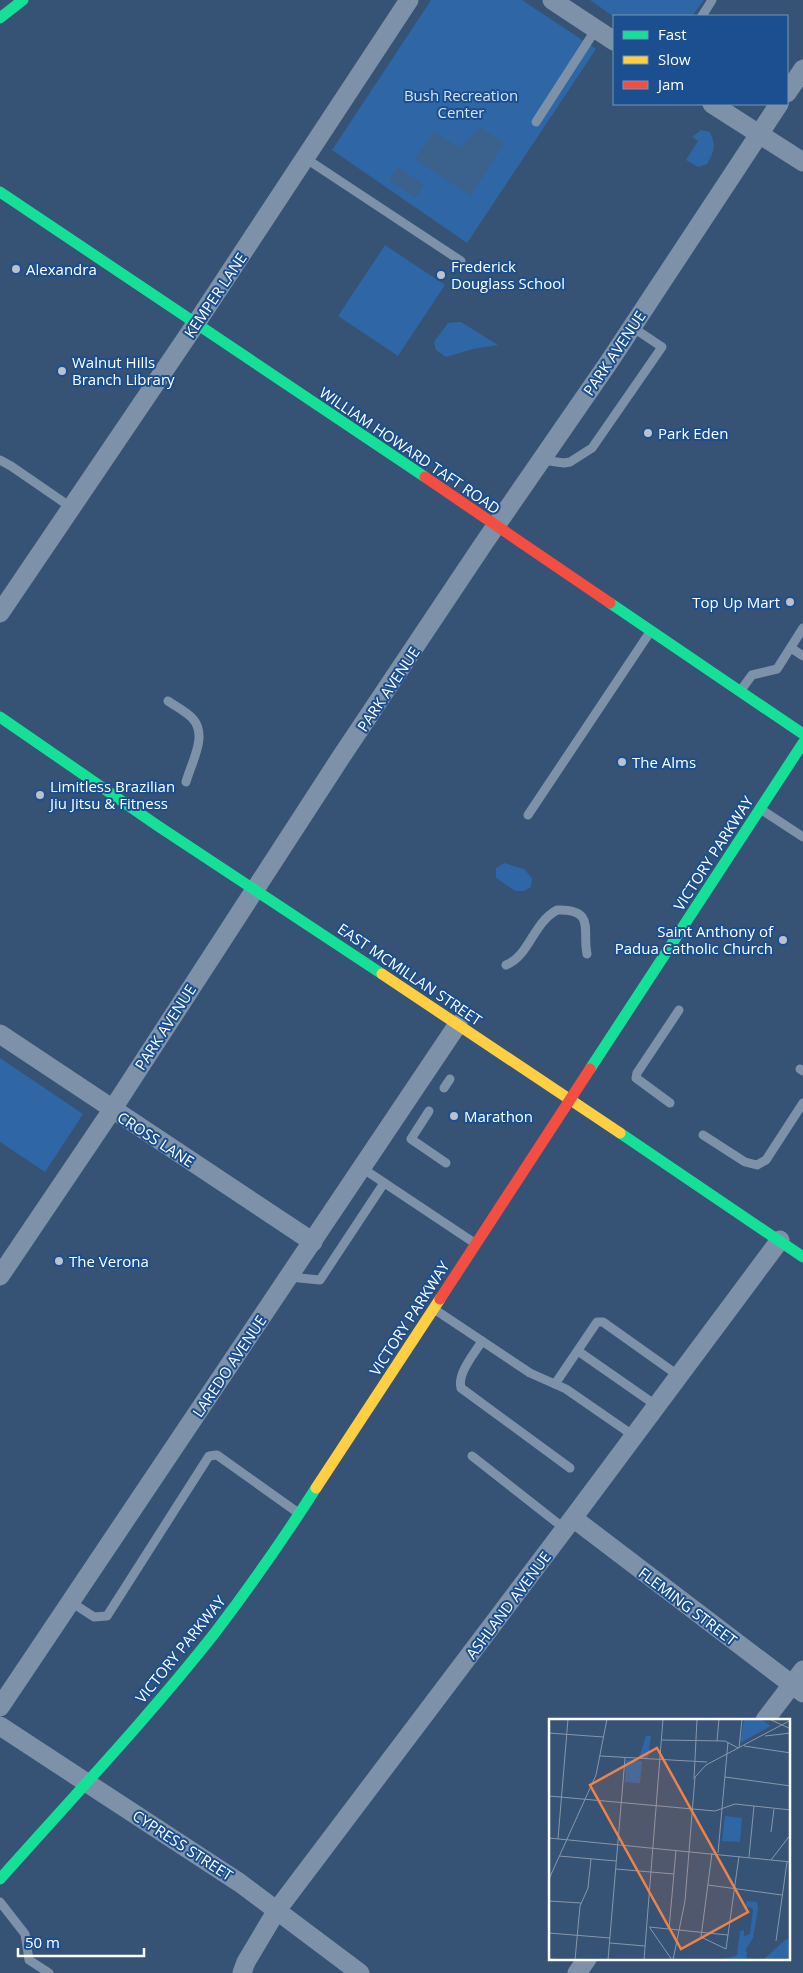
<svg xmlns="http://www.w3.org/2000/svg" width="803" height="1973" font-family="'Open Sans',sans-serif">
<style>
.green{fill:#2f66a5}
.water{fill:#3b618d}
.lines{fill:none;stroke-linecap:round;stroke-linejoin:round}
.lane{stroke:#7d92a8;stroke-width:9}
.street{stroke:#7d92a8;stroke-width:19}
.fast{stroke:#16e098;stroke-width:11}
.slow{stroke:#ffcf43;stroke-width:11}
.jam{stroke:#f24e42;stroke-width:11}
.poi-dot{fill:#b9c2ce;stroke:#1b4f8f;stroke-width:2}
.labels{text-anchor:middle;dominant-baseline:central;stroke-width:4;stroke-linejoin:round;paint-order:stroke}
.park-label{font-size:15px;fill:#cfe3fa;stroke:#1b4f8f}
.poi-label{font-size:15px;fill:#fff;stroke:#1b4f8f;text-anchor:start}
.street-label{font-size:15px;fill:#fff;stroke:#1b4f8f}
.inset-road{fill:none;stroke:#8697ac;stroke-width:1}
.view{fill:#ee8249;fill-opacity:0.15;stroke:#ee8249;stroke-width:2.5}
.inset-edge{fill:none;stroke:#fff;stroke-width:2.5}
</style>
<rect width="100%" height="100%" fill="#365274"/>
<g class="green">
<path d="M 431,0 L 522,0 L 596,49 L 467,243 L 332,150 Z"/>
<path d="M 590,0 L 704,0 L 692,16 L 614,17 Z"/>
<path d="M 701,130 L 710,132 C 716,146 715,150 707,164 L 698,167 L 686,160 L 698,141 L 692,137 Z"/>
<path d="M 385,245 L 445,285 L 398,356 L 338,316 Z"/>
<path d="M 461,322 L 498,345 L 473,349 L 446,357 L 436,350 L 434,342 L 448,323 Z"/>
<path d="M 504,863 L 524,869 L 532,878 L 531,887 L 524,891 L 515,891 L 496,878 L 496,868 Z"/>
<path d="M 0,1058 L 83,1114 L 45,1172 L 0,1142 Z"/>
</g>
<g class="water">
<path d="M 480,127 L 504,143 L 471,196 L 415,159 L 434,131 L 459,148 Z"/>
<path d="M 398,167 L 424,185 L 415,198 L 389,180 Z"/>
</g>
<g class="lines">
<g class="lane">
<path d="M 702,16 L 712,0"/>
<path d="M 536,122 L 596,29"/>
<path d="M 305,158 L 461,261"/>
<path d="M 0,460 L 11,466 L 72,508"/>
<path d="M 542,460 L 564,463 L 570,462 L 592,448 L 662,347 L 632,327"/>
<path d="M 791,648 L 803,656"/>
<path d="M 741,690 L 752,675 L 777,669 L 803,628"/>
<path d="M 168,701 C 175,706 187,712 193,719 C 208,736 191,763 186,782"/>
<path d="M 762,810 L 803,837"/>
<path d="M 528,815 L 650,632"/>
<path d="M 506,965 C 530,955 532,924 557,910 C 596,909 582,930 587,954"/>
<path d="M 800,1069 L 803,1071"/>
<path d="M 444,1088 L 450,1079"/>
<path d="M 670,1103 L 636,1078 L 637,1073 L 679,1010"/>
<path d="M 429,1111 L 411,1139 L 446,1163"/>
<path d="M 703,1135 L 745,1162 L 757,1165 L 766,1160 L 803,1103"/>
<path d="M 362,1168 L 473,1242"/>
<path d="M 289,1277 L 320,1280 L 384,1183"/>
<path d="M 434,1309 L 530,1373 L 566,1389 L 634,1436"/>
<path d="M 482,1341 C 475,1353 457,1373 461,1388 L 570,1468"/>
<path d="M 578,1351 L 657,1406"/>
<path d="M 555,1384 L 597,1322 L 603,1322 L 679,1376"/>
<path d="M 472,1456 L 565,1529"/>
<path d="M 71,1602 L 94,1617 L 107,1616 L 209,1456 L 217,1455 L 297,1512"/>
<path d="M 0,1902 L 25,1934 L 29,1960 L 49,1973"/>
</g>
<g class="street">
<path d="M 552,0 L 614,41"/>
<path d="M 787,93 L 803,69"/>
<path d="M 712,104 L 803,162"/>
<path d="M 0,613 L 195,325 L 409,0"/>
<path d="M 0,1034 L 313,1242"/>
<path d="M 0,1276 L 112,1110 L 341,757 L 484,543 L 609,362 L 779,104"/>
<path d="M 573,1518 L 803,1693"/>
<path d="M 0,1707 L 458,1024"/>
<path d="M 765,1720 L 803,1670"/>
<path d="M 0,1726 L 240,1883 L 360,1973"/>
<path d="M 242,1973 L 246,1962 L 277,1910 L 573,1518 L 780,1240"/>
<path d="M 577,1973 L 587,1959"/>
</g>
<g class="fast">
<path d="M 0,18 L 23,0"/>
<path d="M 0,192 L 425,477"/>
<path d="M 610,603 L 803,734"/>
<path d="M 0,717 L 158,826 L 382,974"/>
<path d="M 590,1069 L 803,743"/>
<path d="M 620,1133 L 803,1257"/>
<path d="M 0,1879 C 72,1798 147,1719 214,1634 C 250,1587 284,1538 316,1488"/>
</g>
<g class="slow">
<path d="M 382,974 L 620,1133"/>
<path d="M 316,1488 L 440,1299"/>
</g>
<g class="jam">
<path d="M 425,477 L 610,603"/>
<path d="M 440,1299 L 590,1069"/>
</g>
</g>
<g class="poi-dot">
<circle cx="16" cy="269" r="5"/>
<circle cx="441" cy="275" r="5"/>
<circle cx="62" cy="371" r="5"/>
<circle cx="648" cy="433" r="5"/>
<circle cx="790" cy="602" r="5"/>
<circle cx="622" cy="762" r="5"/>
<circle cx="40" cy="795" r="5"/>
<circle cx="783" cy="940" r="5"/>
<circle cx="454" cy="1116" r="5"/>
<circle cx="59" cy="1261" r="5"/>
</g>
<g class="labels">
<g class="park-label">
<text x="461" y="95">Bush Recreation<tspan x="461" dy="17">Center</tspan></text>
</g>
<g class="poi-label">
<text x="451" y="266">Frederick<tspan x="451" dy="17">Douglass School</tspan></text>
<text x="26" y="269">Alexandra</text>
<text x="72" y="362">Walnut Hills<tspan x="72" dy="17">Branch Library</tspan></text>
<text x="658" y="433">Park Eden</text>
<text x="780" y="602" text-anchor="end">Top Up Mart</text>
<text x="632" y="762">The Alms</text>
<text x="50" y="786">Limitless Brazilian<tspan x="50" dy="17">Jiu Jitsu &amp; Fitness</tspan></text>
<text x="773" y="931" text-anchor="end">Saint Anthony of<tspan x="773" dy="17">Padua Catholic Church</tspan></text>
<text x="464" y="1116">Marathon</text>
<text x="69" y="1261">The Verona</text>
</g>
<g class="street-label">
<text transform="translate(215 295) rotate(-56)">KEMPER LANE</text>
<text transform="translate(614 353) rotate(-56)">PARK AVENUE</text>
<text transform="translate(410 450) rotate(34)">WILLIAM HOWARD TAFT ROAD</text>
<text transform="translate(388 689) rotate(-56)">PARK AVENUE</text>
<text transform="translate(713 853) rotate(-57)">VICTORY PARKWAY</text>
<text transform="translate(410 974) rotate(34)">EAST MCMILLAN STREET</text>
<text transform="translate(165 1027) rotate(-57)">PARK AVENUE</text>
<text transform="translate(156 1139) rotate(33)">CROSS LANE</text>
<text transform="translate(409 1318) rotate(-57)">VICTORY PARKWAY</text>
<text transform="translate(229 1366) rotate(-56)">LAREDO AVENUE</text>
<text transform="translate(508 1605) rotate(-53)">ASHLAND AVENUE</text>
<text transform="translate(688 1606) rotate(37)">FLEMING STREET</text>
<text transform="translate(180 1649) rotate(-51)">VICTORY PARKWAY</text>
<text transform="translate(183 1845) rotate(33)">CYPRESS STREET</text>
</g>
</g>
<g transform="translate(549 1719)">
<rect width="241" height="241" fill="#365274"/>
<path d="M 195,0 L 212,0 L 222,7 L 191,24 ZM 97,17 L 102,17 L 99,39 L 90,39 ZM 77,41 L 93,42 L 91,64 L 76,63 ZM 176,97 L 193,99 L 191,123 L 173,122 ZM 197,182 L 208,183 L 209,190 L 204,219 L 197,230 L 198,241 L 173,241 L 188,236 L 191,212 L 195,211 L 195,217 L 201,215 L 204,190 L 197,187 ZM 237,220 L 241,221 L 241,241 L 214,241 Z" fill="#2f66a5"/>
<path class="inset-road" d="M 220,0 L 242,10M 0,14 L 54,18M 216,17 L 242,14M 113,21 L 176,22 L 189,29M 168,22 L 170,0M 195,27 L 242,34M 190,29 L 193,0M 51,37 L 158,43M 176,58 L 242,67M 145,60 L 148,0M 0,77 L 166,92 L 186,85 L 242,91M 222,113 L 225,90M 0,119 L 212,140M 9,120 L 19,0M 163,134 L 152,218 L 177,230 L 190,137M 169,134 L 179,23M 10,137 L 67,142M 200,138 L 205,87M 212,140 L 242,143M 222,141 L 242,115M 67,150 L 125,155M 0,160 L 47,56 L 58,0M 159,166 L 233,176M 0,182 L 32,184M 100,208 L 179,216M 101,209 L 123,241M 120,210 L 127,131M 0,214 L 61,219M 227,222 L 238,143M 61,224 L 96,227M 0,240 L 16,241M 26,241 L 31,187 L 39,169 L 42,140M 59,241 L 76,39M 95,241 L 114,0M 124,241 L 136,182 L 146,58 L 157,46 L 242,1"/>
<path class="view" d="M 108,29 L 199,193 L 132,230 L 41,66 Z"/>
<rect width="241" height="241" class="inset-edge"/>
</g>
<rect x="613" y="15" width="175" height="90" fill="#1b4f8f" stroke="#7695bc"/>
<rect x="623" y="31" width="25" height="8" fill="#16e098" stroke="#7695bc"/>
<text x="658" y="40" font-size="15" fill="#ffffff">Fast</text>
<rect x="623" y="56" width="25" height="8" fill="#ffcf43" stroke="#7695bc"/>
<text x="658" y="65" font-size="15" fill="#ffffff">Slow</text>
<rect x="623" y="81" width="25" height="8" fill="#f24e42" stroke="#7695bc"/>
<text x="658" y="90" font-size="15" fill="#ffffff">Jam</text>
<path d="M18 1948v8h126v-8" fill="none" stroke="#ffffff" stroke-width="2.5"/>
<text x="25" y="1948" font-size="15" fill="#ffffff" stroke="#1b4f8f" stroke-width="4" paint-order="stroke">50 m</text>
</svg>
